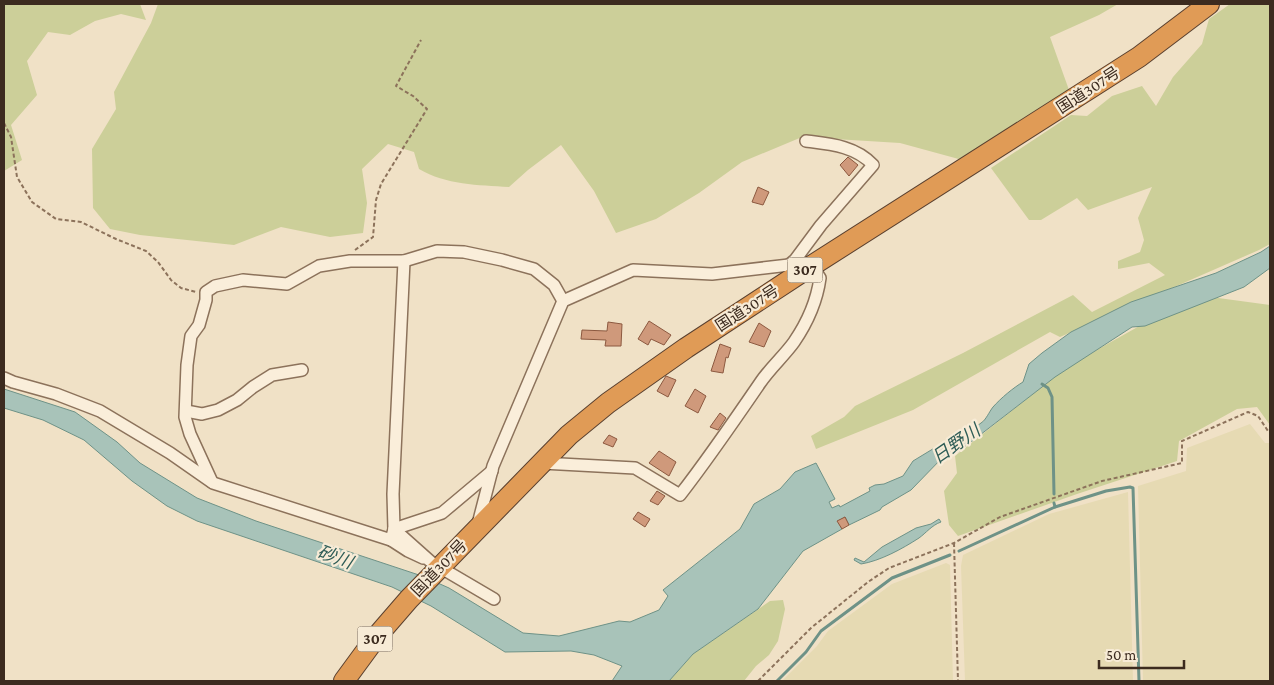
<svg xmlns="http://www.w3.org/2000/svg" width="1274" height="685" font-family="'Crimson Pro','Noto Sans JP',serif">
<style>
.farmland{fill:#e6dab3}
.green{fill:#cccf99}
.water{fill:#a8c3b9;stroke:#6e9287}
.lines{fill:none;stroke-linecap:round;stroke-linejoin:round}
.stream{stroke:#6e9287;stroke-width:3}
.building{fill:#cf997b;stroke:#8c5940}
.street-casing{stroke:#8c725b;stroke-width:14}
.highway-casing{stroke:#5a402f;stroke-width:22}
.path{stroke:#8c725b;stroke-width:2;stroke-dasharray:4 2.5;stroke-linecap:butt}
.street{stroke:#faeeda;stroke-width:11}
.highway{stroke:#e09b56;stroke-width:20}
.labels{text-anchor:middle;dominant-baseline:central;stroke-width:4.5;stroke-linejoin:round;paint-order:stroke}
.shield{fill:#f7ebd6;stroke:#746556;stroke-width:1}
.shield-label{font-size:15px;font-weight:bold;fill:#3c2b1f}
.street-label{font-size:16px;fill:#3c2b1f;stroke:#f7ebd6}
.water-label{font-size:18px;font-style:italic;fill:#2e5c56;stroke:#f7ebd6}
</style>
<rect width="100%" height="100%" fill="#f0e1c6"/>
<g class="farmland">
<path d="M 1250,424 L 1265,443 L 1270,443 L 1270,681 L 1143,681 L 1138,486 L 1186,471 L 1187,448 Z"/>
<path d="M 1128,492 L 1133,681 L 965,681 L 961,566 L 963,555 L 1049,514 Z"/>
<path d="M 946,563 L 950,565 L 953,681 L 782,681 L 817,646 L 828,631 L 892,584 Z"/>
</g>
<g class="green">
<path d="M 4,4 L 140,4 L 146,20 L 121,14 L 95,21 L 70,35 L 48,32 L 27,61 L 37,95 L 11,125 L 22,160 L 4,171 Z"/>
<path d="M 158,4 L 1118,4 L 1099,15 L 1050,37 L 1069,90 L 966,161 L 900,143 L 802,137 L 742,162 L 699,193 L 656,219 L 616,233 L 594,191 L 561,145 L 528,170 L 509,187 C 478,185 446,185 419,169 L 414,152 L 388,144 L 362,169 L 367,203 L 363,233 L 330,237 L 281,227 L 234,245 L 140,235 L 110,229 L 93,208 L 92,149 L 116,109 L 114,92 L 151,23 Z"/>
<path d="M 1230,4 L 1270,4 L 1270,244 L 1259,250 L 1060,337 L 1050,332 L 913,410 L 816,449 L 811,436 L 844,417 L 855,406 L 963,353 L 1073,295 L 1092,312 L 1165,275 L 1149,263 L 1118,269 L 1118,261 L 1140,252 L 1144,240 L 1138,218 L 1152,187 L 1088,210 L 1077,198 L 1041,220 L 1029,220 L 991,168 L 1071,115 L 1087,116 L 1112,96 L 1142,86 L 1156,106 L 1173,77 L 1202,44 L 1209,19 Z"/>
<path d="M 1211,297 L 1270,305 L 1270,425 L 1257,407 L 1237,409 L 1179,441 L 1177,461 L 1077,494 L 958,536 L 949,525 L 944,491 L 957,473 L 955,456 L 1068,366 L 1143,324 Z"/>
<path d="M 783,600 L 785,609 L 778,641 L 769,655 L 756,666 L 744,681 L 669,681 L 693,654 L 770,601 Z"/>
</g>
<g class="water">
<path d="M 1270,246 L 1270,268 L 1244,287 L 1145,326 L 1132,327 L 1055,377 L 958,452 L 944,456 L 911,490 L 882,507 L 880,510 L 849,525 L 845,517 L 838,521 L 842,529 L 803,551 L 758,609 L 693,654 L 669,681 L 612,681 L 622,666 L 594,655 L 571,651 L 505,652 L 431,606 L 392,587 L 197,521 L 167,506 L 132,481 L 84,440 L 43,420 L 4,408 L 4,389 L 75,412 L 117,442 L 140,463 L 197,498 L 256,521 L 422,576 L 449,588 L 523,633 L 559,636 L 619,621 L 630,622 L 659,610 L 668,596 L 663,590 L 740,529 L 754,504 L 780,489 L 795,472 L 816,463 L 835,499 L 829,502 L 832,508 L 839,505 L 840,507 L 870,491 L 869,488 L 875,485 L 884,484 L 903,476 L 913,461 L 941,444 L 953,445 C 963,438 971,430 981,423 C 986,420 989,412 993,407 C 1001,398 1013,388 1023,382 L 1029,364 L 1042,353 L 1071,332 L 1131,302 L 1216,273 L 1261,252 Z"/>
<path d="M 939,519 L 941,522 C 932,525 926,533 919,538 C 902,549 880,561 861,564 L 854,560 L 855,558 L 864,562 L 882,547 L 916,528 L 931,524 Z"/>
</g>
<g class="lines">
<g class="stream">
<path d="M 1042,384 L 1048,388 L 1052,397 L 1054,494"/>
<path d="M 1055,507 L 1106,491 L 1130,487 L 1133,488 L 1139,681"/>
<path d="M 959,551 L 1055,507 L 1054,503"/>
<path d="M 777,681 L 806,652 L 821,631 L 892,578 L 950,555"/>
</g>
</g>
<g class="building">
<path d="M 848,157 L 858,165 L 849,176 L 840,165 Z"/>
<path d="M 758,187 L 769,192 L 763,205 L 752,202 Z"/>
<path d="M 649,321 L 671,335 L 664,345 L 651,339 L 648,345 L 638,339 Z"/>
<path d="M 608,322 L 622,324 L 621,346 L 605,346 L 606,340 L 581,339 L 582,330 L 607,331 Z"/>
<path d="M 759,323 L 771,331 L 764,347 L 749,342 Z"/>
<path d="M 720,344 L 731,348 L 728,358 L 726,357 L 723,373 L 711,371 Z"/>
<path d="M 666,376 L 676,380 L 668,397 L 657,391 Z"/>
<path d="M 695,389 L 706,396 L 698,413 L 685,406 Z"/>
<path d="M 720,413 L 726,418 L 718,430 L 710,427 Z"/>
<path d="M 609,435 L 617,439 L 613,447 L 603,443 Z"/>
<path d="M 659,451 L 676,462 L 669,476 L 649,463 Z"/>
<path d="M 657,491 L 665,496 L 658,505 L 650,501 Z"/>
<path d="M 638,512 L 650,519 L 645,527 L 633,519 Z"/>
<path d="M 845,517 L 849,525 L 842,529 L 837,521 Z"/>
</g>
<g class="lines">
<g class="street-casing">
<g id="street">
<path d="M 789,265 L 795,260 L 821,225 L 873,165 C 856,146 830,144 806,141"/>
<path d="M 4,378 L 13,382 L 56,394 L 100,411 L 170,453 L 213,483 L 391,540 L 394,529 L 393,494 L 404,261"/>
<path d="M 186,411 L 202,414 L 218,410 L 237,400 L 253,387 L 272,375 L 302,370"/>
<path d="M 542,463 L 635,468 L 680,495 C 708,459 734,421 760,383 C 770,368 784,356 794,342 C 807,323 817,300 820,278 L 812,266"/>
<path d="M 212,482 L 190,434 L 185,417 L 187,365 L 191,336 L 199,325 L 206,300 L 206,292 L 215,286 L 243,280 L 287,284 L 319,266 L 350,261 L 404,261 L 437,251 L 464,252 L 502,260 L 534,269 L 554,285 L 563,301"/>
<path d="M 478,524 L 493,466 L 563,301 L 633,270 L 712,274 L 789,265 L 799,274"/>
<path d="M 394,529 L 431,562 L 494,599"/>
<path d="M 394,529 L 442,513 L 492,471"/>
<path d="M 391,540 L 408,551 L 423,558"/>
</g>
</g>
<g class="highway-casing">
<path id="highway" d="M 344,681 L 377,636 L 409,599 L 569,435 L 608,403 L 686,348 L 805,270 L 1139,57 L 1209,4"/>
</g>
<g class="path">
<path d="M 4,123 L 11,137 L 17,177 L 32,202 L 56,219 L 81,222 L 116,239 L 146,251 L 158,262 L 171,280 L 181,288 L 196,292"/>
<path d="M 355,250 L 373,237 L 376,200 L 381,184 L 427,109 L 413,96 L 396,86 L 421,40"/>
<path d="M 954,543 L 958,681"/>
<path d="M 758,681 L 811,628 L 868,582 L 889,568 L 954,543 L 1000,517 L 1102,481 L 1182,463 L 1182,441 L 1248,412 L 1258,416 L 1268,431 L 1270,431"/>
</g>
<use href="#street" class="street"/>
<use href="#highway" class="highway"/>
</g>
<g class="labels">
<g class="shield">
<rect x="787.5" y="257.5" width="35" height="25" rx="4"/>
<rect x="357.5" y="626.5" width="35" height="25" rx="4"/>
</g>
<g class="shield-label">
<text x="805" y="270">307</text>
<text x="375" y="639">307</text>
</g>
<g class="street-label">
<text transform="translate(1088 90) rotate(-33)">国道307号</text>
<text transform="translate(747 308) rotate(-33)">国道307号</text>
<text transform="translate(439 568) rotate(-46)">国道307号</text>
</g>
<g class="water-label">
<text transform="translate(956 444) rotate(-35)">日野川</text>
<text transform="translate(335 557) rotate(20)">砂川</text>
</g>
</g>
<rect width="1274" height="685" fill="none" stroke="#3c2b1f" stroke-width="10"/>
<path d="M1099 660v8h85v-8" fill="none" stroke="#3c2b1f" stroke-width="2.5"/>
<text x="1106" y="660" font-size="15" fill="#3c2b1f" stroke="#f7ebd6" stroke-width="4" paint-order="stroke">50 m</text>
</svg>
